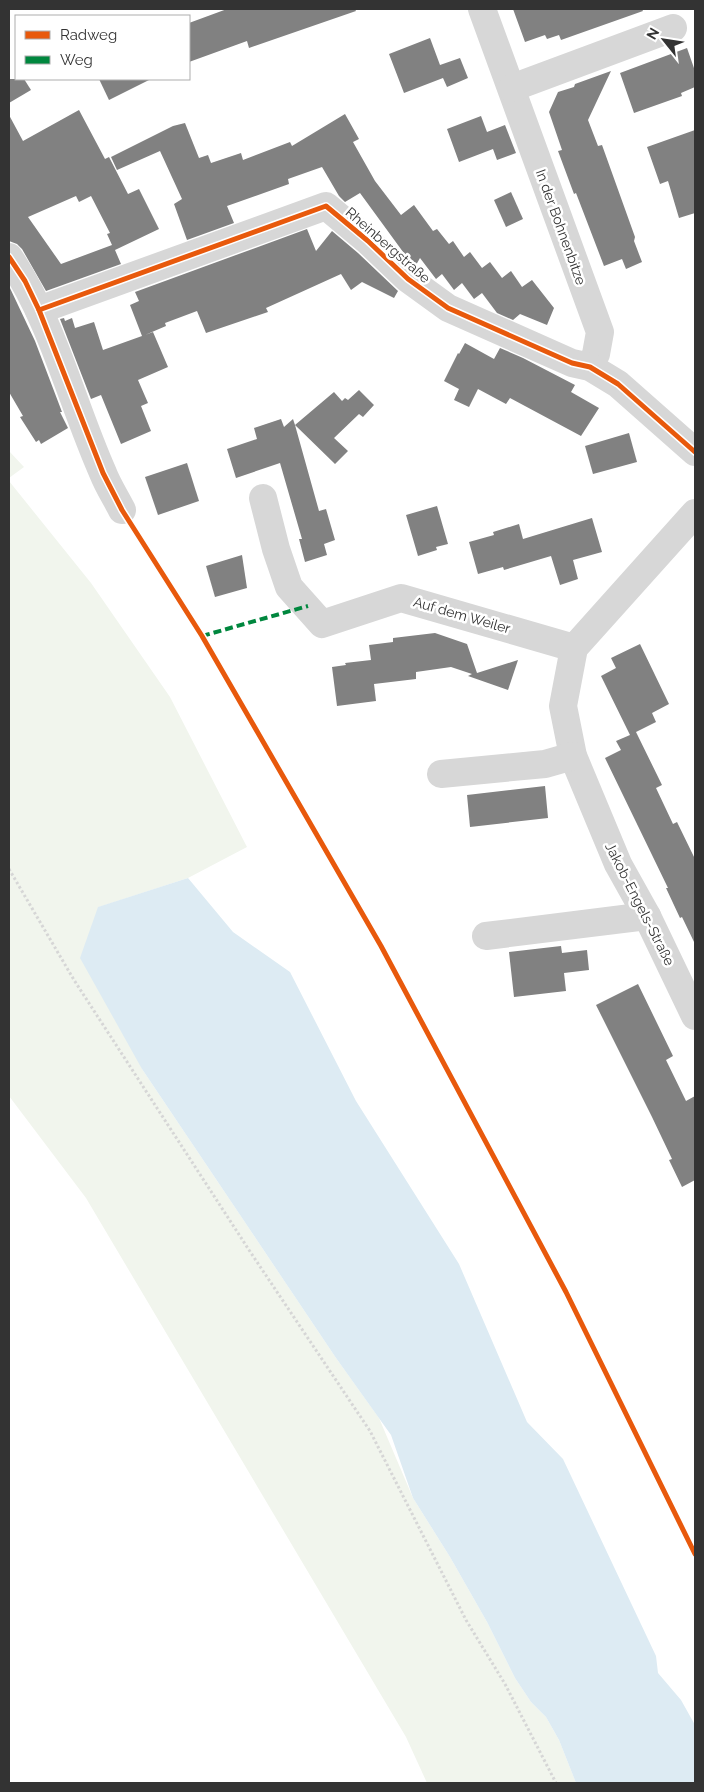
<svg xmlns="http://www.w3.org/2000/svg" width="704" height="1792" font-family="Raleway,sans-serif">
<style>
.green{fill:#f1f5ed}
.water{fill:#ddebf3}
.building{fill:#818181;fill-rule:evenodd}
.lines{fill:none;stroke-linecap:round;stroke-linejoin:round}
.path{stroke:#d6d6d6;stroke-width:3;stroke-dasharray:2.5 2.5;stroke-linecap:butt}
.minor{stroke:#d7d7d7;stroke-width:28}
.quiet{stroke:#00873e;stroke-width:4;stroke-dasharray:8 4;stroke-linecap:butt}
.cycleway-casing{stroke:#fff;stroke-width:8}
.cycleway{stroke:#e8590c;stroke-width:5}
.labels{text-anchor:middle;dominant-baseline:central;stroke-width:5;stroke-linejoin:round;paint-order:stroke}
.street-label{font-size:14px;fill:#333;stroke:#fff}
</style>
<rect width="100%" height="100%" fill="#fff"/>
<g class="green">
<path d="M 9,451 L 24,467 L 9,478 Z"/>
<path d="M 9,481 L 91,583 L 170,697 L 247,847 L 188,878 L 99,907 L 142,1069 L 336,1358 L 379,1418 L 413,1498 L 450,1557 L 487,1622 L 515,1678 L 531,1702 L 546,1717 L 559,1740 L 576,1783 L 427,1783 L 406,1737 L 86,1198 L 9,1096 Z"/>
</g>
<path class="water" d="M 188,878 L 233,932 L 290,972 L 356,1101 L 459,1264 L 527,1422 L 563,1459 L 656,1656 L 658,1673 L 681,1700 L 695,1725 L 695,1783 L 576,1783 L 559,1740 L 546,1717 L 531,1702 L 515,1678 L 487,1622 L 450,1557 L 413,1498 L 391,1435 L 336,1358 L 142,1069 L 80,958 L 98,907 Z"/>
<g class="building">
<path d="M 227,9 L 355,9 L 356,11 L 249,48 L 247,41 L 189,62 L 189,23 Z"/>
<path d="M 513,9 L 642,9 L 643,11 L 561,40 L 559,35 L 547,39 L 545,35 L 525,42 Z"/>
<path d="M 430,38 L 440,65 L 460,58 L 468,78 L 447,87 L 443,78 L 404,93 L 389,54 Z"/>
<path d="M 687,48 L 695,71 L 695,87 L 681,93 L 682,96 L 634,113 L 620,73 Z"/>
<path d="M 611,71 L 588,120 L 598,146 L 602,145 L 635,237 L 634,241 L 642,262 L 626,269 L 622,259 L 604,266 L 576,193 L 574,194 L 558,151 L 562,150 L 549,112 L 558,92 L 574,87 L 575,84 Z"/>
<path d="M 9,79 L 24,79 L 31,90 L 9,103 Z"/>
<path d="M 99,79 L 151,79 L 109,100 Z"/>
<path d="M 79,110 L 105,159 L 109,157 L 128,194 L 139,189 L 159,229 L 115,250 L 121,264 L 46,291 L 22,249 L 17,244 L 9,241 L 9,115 L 23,141 ZM 76,196 L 79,202 L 91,196 L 110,233 L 107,234 L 112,245 L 61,264 L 28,217 Z"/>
<path d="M 345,114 L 359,139 L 353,142 L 375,181 L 401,215 L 414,205 L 433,231 L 437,229 L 449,244 L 453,241 L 464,257 L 470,252 L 482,268 L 490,262 L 502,278 L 511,271 L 522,287 L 532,280 L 554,308 L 547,325 L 520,314 L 513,320 L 497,313 L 482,293 L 474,299 L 462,283 L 454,290 L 442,274 L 436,279 L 420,258 L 416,265 L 406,256 L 360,193 L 345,202 L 339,196 L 322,167 L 288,179 L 289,184 L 227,206 L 234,223 L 187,240 L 174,204 L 182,199 L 160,151 L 117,170 L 111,157 L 173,126 L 185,123 L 199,158 L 208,155 L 211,163 L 241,153 L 243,160 L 290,142 L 292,146 Z"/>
<path d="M 481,116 L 487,132 L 505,125 L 516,153 L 497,160 L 493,149 L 459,162 L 447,129 Z"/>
<path d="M 695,130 L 695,213 L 679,218 L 668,181 L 660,184 L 647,147 Z"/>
<path d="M 511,192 L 523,219 L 506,227 L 494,200 Z"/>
<path d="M 307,229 L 316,251 L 332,231 L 358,253 L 398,291 L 394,298 L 362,282 L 351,290 L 341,274 L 266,308 L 268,312 L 206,333 L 197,311 L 165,323 L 166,326 L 145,335 L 153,332 L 168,367 L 138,380 L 148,403 L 141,406 L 151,431 L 121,444 L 101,395 L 91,399 L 60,319 L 64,318 L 65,321 L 72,318 L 75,328 L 94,322 L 103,350 L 142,336 L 130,305 L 139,301 L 135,292 Z"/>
<path d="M 9,286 L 35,341 L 62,412 L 60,412 L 68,428 L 41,444 L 39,440 L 36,442 L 20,417 L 23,416 L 9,392 Z"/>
<path d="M 465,343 L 494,359 L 500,348 L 523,358 L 575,385 L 571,392 L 599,408 L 581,436 L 510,398 L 506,404 L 478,389 L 469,407 L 454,400 L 459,389 L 444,381 L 458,353 L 459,354 Z"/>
<path d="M 359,390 L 374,405 L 363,417 L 359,414 L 334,438 L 348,451 L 335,464 L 295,425 L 319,511 L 326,509 L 335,540 L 324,544 L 327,555 L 305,562 L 299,539 L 302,539 L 280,463 L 236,478 L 227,449 L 257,439 L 254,428 L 281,419 L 284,427 L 293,419 L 295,425 L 334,392 L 342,401 L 345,398 L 348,400 Z"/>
<path d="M 629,433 L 637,462 L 593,474 L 585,446 Z"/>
<path d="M 187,463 L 199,501 L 158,515 L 145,477 Z"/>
<path d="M 437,506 L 448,544 L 436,547 L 437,550 L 418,556 L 406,515 Z"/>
<path d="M 592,518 L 602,552 L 573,560 L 578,579 L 560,585 L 551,556 L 504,570 L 503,567 L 478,574 L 469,542 L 494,535 L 493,532 L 519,524 L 523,539 Z"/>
<path d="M 242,555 L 247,588 L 215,597 L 206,566 Z"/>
<path d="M 435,633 L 467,644 L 477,673 L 518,660 L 508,690 L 468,676 L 472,674 L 451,667 L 416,672 L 416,679 L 374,684 L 376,701 L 337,706 L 332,667 L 346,665 L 345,663 L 371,660 L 369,645 L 393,642 L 393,638 Z"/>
<path d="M 640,644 L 669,704 L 652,713 L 656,722 L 636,732 L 662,785 L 656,788 L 673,824 L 677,822 L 695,859 L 695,944 L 682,917 L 680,918 L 666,888 L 668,888 L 605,758 L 621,750 L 616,741 L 630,735 L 601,676 L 616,668 L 611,658 Z"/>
<path d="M 545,786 L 548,818 L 470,827 L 467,795 Z"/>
<path d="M 561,946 L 562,953 L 587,950 L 589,970 L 564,973 L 566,991 L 514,997 L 509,952 Z"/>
<path d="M 638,984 L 673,1056 L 666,1060 L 686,1101 L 695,1096 L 695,1180 L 682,1187 L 669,1160 L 672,1159 L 652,1117 L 596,1005 Z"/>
</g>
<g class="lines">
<path class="path" d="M 9,869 L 74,980 L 249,1250 L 370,1431 L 466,1620 L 505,1684 L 556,1783"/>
<g class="minor">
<path d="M 482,9 L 600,332 L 596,354 L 590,367"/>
<path d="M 512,88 L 673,28"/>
<path d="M 9,257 C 53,322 71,401 103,473 C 108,486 116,498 122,510"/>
<path d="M 39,310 L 326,206 L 368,241 L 408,279 L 448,308 L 572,363 L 590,367 L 618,384 L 695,452"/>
<path d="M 263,498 L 276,549 L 289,587 L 322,624 L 401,598 L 574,648"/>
<path d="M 695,513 L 574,648 L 563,706 L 573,756 L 618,864 L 647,916 L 695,1016"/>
<path d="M 441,774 L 545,764 L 573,756"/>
<path d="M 486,936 L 647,916"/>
</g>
<path class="quiet" d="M 202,636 L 308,606"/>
<g class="cycleway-casing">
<g id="cycleway">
<path d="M 9,257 L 25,281 L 39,310 L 103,473 L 122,510 L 202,636 L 381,946 L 566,1292 L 695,1554"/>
<path d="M 39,310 L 326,206 L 368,241 L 408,279 L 448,308 L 572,363 L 590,367 L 618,384 L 695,452"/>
</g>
</g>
<use href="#cycleway" class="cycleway"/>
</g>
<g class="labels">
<g class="street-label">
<text transform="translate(561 227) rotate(70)">In der Bohnenbitze</text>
<text transform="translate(388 245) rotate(41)">Rheinbergstraße</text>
<text transform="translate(462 615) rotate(16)">Auf dem Weiler</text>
<text transform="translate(640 904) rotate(63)">Jakob-Engels-Straße</text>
</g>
</g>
<rect width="704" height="1792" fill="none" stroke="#333333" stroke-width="20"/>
<rect x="15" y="15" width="175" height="65" fill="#ffffff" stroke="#adadad"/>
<rect x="25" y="31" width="25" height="8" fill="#e8590c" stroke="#adadad"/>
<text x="60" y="40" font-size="15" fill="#333333">Radweg</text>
<rect x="25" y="56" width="25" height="8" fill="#00873e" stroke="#adadad"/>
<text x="60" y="65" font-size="15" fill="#333333">Weg</text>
<g transform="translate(664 40) rotate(300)" stroke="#ffffff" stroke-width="4" paint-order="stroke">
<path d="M0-4L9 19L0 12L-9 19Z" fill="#333333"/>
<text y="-8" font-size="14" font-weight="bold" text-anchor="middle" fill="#333333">N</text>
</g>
</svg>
